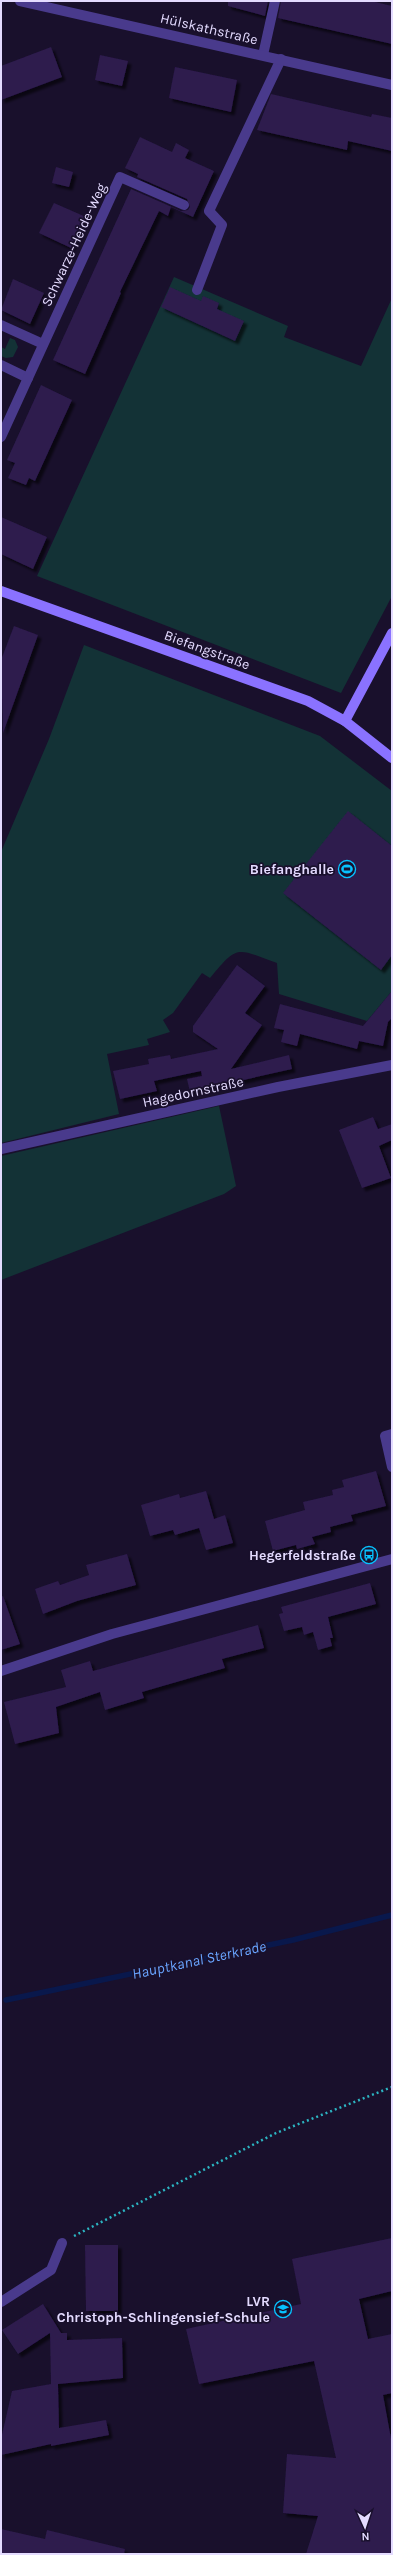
<svg xmlns="http://www.w3.org/2000/svg" width="393" height="2555" font-family="Karla,sans-serif">
<style>
.green{fill:#133236}
.lines{fill:none;stroke-linecap:round;stroke-linejoin:round}
.stream{stroke:#09184c;stroke-width:5.5}
.building{fill:#2d1b4d;filter:url(#shadow)}
.path{stroke:#2cb5c2;stroke-width:2.5;stroke-dasharray:2 3;stroke-linecap:butt}
.lane{stroke:#493a8c;stroke-width:10}
.street{stroke:#493a8c;stroke-width:10}
.secondary{stroke:#8a72ff;stroke-width:10}
.labels{text-anchor:middle;dominant-baseline:central;stroke-width:3.5;stroke-linejoin:round;paint-order:stroke}
.street-label{font-size:14px;fill:#e4dbff;stroke:#19102c}
.poi-label{font-size:14px;font-weight:bold;fill:#e4dbff;stroke:#19102c;text-anchor:end}
.water-label{font-size:15px;font-style:italic;fill:#69a4ff;stroke:#19102c}
</style>
<defs>
<filter id="shadow"><feDropShadow dx="3.5" dy="3.5" stdDeviation="1" flood-color="#0009"/></filter>
</defs>
<rect width="100%" height="100%" fill="#19102c"/>
<g class="green">
<path d="M 174,277 L 288,326 L 284,337 L 361,366 L 392,298 L 392,596 L 341,693 L 37,576 Z"/>
<path d="M 10,338 L 15,340 L 18,347 L 13,357 L 6,358 L 1,356 L 1,347 L 5,349 Z"/>
<path d="M 84,645 L 320,736 L 392,791 L 392,991 L 367,1021 L 279,994 L 277,963 C 236,948 238,944 210,978 L 202,973 L 173,1013 L 163,1020 L 170,1032 L 147,1039 L 149,1045 L 107,1054 L 119,1114 L 1,1143 L 1,852 L 49,739 Z"/>
<path d="M 219,1106 L 236,1186 L 224,1194 L 1,1280 L 1,1156 Z"/>
</g>
<g class="lines">
<path class="stream" d="M 6,2000 L 293,1940 L 392,1915"/>
</g>
<g class="building">
<path d="M 228,1 L 268,1 L 265,16 L 228,6 Z"/>
<path d="M 281,1 L 371,1 L 392,6 L 392,44 L 278,18 Z"/>
<path d="M 51,47 L 62,77 L 1,100 L 1,66 Z"/>
<path d="M 100,55 L 128,61 L 122,86 L 95,80 Z"/>
<path d="M 175,67 L 237,80 L 231,112 L 169,98 Z"/>
<path d="M 271,94 L 371,117 L 372,114 L 392,118 L 392,151 L 348,141 L 347,150 L 257,130 Z"/>
<path d="M 140,137 L 172,152 L 176,143 L 189,150 L 185,158 L 214,171 L 193,217 L 171,207 L 168,216 L 159,211 L 120,292 L 121,293 L 85,374 L 53,360 L 131,189 L 181,211 L 188,210 L 190,207 L 187,199 L 137,177 L 138,174 L 125,168 Z"/>
<path d="M 56,167 L 73,172 L 69,187 L 52,183 Z"/>
<path d="M 54,203 L 86,217 L 71,248 L 39,233 Z"/>
<path d="M 13,279 L 44,293 L 30,324 L 1,310 Z"/>
<path d="M 170,287 L 201,301 L 203,296 L 219,303 L 217,309 L 244,321 L 235,341 L 161,307 Z"/>
<path d="M 41,385 L 72,400 L 35,481 L 29,478 L 26,485 L 8,478 L 15,463 L 7,460 Z"/>
<path d="M 1,517 L 47,537 L 33,569 L 1,554 Z"/>
<path d="M 14,626 L 38,635 L 3,733 L 1,660 Z"/>
<path d="M 348,811 L 392,846 L 392,955 L 381,970 L 283,893 Z"/>
<path d="M 237,965 L 265,986 L 245,1013 L 262,1025 L 231,1069 L 289,1055 L 292,1069 L 190,1092 L 187,1079 L 202,1076 L 201,1071 L 154,1081 L 157,1091 L 120,1099 L 113,1071 L 149,1064 L 148,1059 L 170,1055 L 171,1059 L 218,1049 L 193,1032 L 193,1026 Z"/>
<path d="M 392,991 L 392,1018 L 388,1022 L 383,1046 L 359,1041 L 357,1049 L 300,1034 L 297,1046 L 281,1042 L 284,1030 L 274,1028 L 280,1004 L 363,1026 Z"/>
<path d="M 373,1117 L 378,1129 L 392,1124 L 392,1140 L 379,1146 L 391,1178 L 362,1188 L 339,1130 Z"/>
<path d="M 376,1471 L 386,1506 L 351,1515 L 353,1521 L 330,1527 L 331,1532 L 312,1537 L 315,1544 L 297,1549 L 296,1545 L 273,1551 L 265,1521 L 305,1510 L 303,1502 L 333,1495 L 332,1490 L 344,1487 L 342,1480 Z"/>
<path d="M 206,1491 L 214,1519 L 225,1515 L 233,1543 L 206,1550 L 199,1528 L 175,1535 L 173,1530 L 150,1536 L 141,1505 L 179,1494 L 180,1498 Z"/>
<path d="M 127,1554 L 136,1585 L 77,1601 L 43,1614 L 35,1589 L 58,1581 L 60,1585 L 89,1575 L 86,1565 Z"/>
<path d="M 370,1583 L 376,1604 L 328,1617 L 333,1638 L 330,1638 L 332,1646 L 318,1650 L 313,1632 L 304,1635 L 302,1627 L 284,1631 L 279,1614 L 283,1613 L 281,1607 Z"/>
<path d="M 3,1596 L 20,1644 L 1,1650 L 1,1597 Z"/>
<path d="M 258,1625 L 264,1648 L 222,1659 L 225,1668 L 142,1692 L 144,1698 L 105,1710 L 100,1692 L 56,1707 L 59,1733 L 15,1744 L 4,1702 L 66,1687 L 61,1670 L 90,1661 L 93,1671 Z"/>
<path d="M 392,2238 L 392,2291 L 359,2299 L 368,2339 L 392,2334 L 392,2393 L 383,2395 L 392,2444 L 392,2554 L 306,2554 L 318,2516 L 283,2513 L 287,2454 L 336,2458 L 314,2361 L 199,2384 L 186,2329 L 301,2304 L 292,2259 Z"/>
<path d="M 85,2245 L 118,2245 L 118,2311 L 86,2311 Z"/>
<path d="M 43,2304 L 61,2333 L 67,2333 L 67,2340 L 122,2338 L 123,2378 L 58,2384 L 59,2428 L 106,2420 L 109,2435 L 51,2446 L 51,2444 L 1,2455 L 1,2439 L 12,2391 L 51,2384 L 50,2333 L 18,2354 L 2,2330 Z"/>
<path d="M 1,2529 L 45,2539 L 47,2530 L 125,2549 L 124,2554 L 1,2554 Z"/>
</g>
<g class="lines">
<path class="path" d="M 74,2236 L 276,2133 L 392,2087"/>
<g class="lane">
<path d="M 263,55 L 275,1"/>
<path d="M 197,290 L 222,225 L 209,211 L 281,59"/>
<path d="M 392,1434 L 385,1436 L 392,1467"/>
</g>
<g class="street">
<path d="M 20,1 L 392,85"/>
<path d="M 1,325 L 43,344"/>
<path d="M 1,365 L 28,378"/>
<path d="M 1,437 L 120,177 L 184,205"/>
<path d="M 1,1149 L 278,1087 L 392,1065"/>
<path d="M 1,1671 L 112,1634 L 392,1559"/>
<path d="M 1,2302 L 51,2270 L 62,2243"/>
</g>
<g class="secondary">
<path d="M 1,591 L 308,701 L 345,721 L 392,758"/>
<path d="M 345,721 L 392,633"/>
</g>
</g>
<defs>
<g id="stadium-ring" transform="scale(0.9)"><circle r="9.5" fill="#19102c" stroke="#07c2ff" stroke-width="1.5"/><path d="M0-5a6.5 5 0 1 0 0 10a6.5 5 0 1 0 0-10ZM-3.5-1.8h7v3.6h-7Z" fill="#07c2ff"/></g>
<g id="bus-ring" transform="scale(0.9)"><circle r="9.5" fill="#19102c" stroke="#07c2ff" stroke-width="1.5"/><path d="M-5-6H5V4H4V6H2V4H-2V6H-4V4H-5ZM-3.5-4V0h7V-4ZM-3.5 1.2v1.5H-2V1.2ZM2 1.2v1.5H3.5V1.2Z" fill="#07c2ff"/></g>
<g id="school-ring" transform="scale(0.9)"><circle r="9.5" fill="#19102c" stroke="#07c2ff" stroke-width="1.5"/><path d="M0-5L7-2L0 1L-7-2ZM-4 1L0 2.5L4 1V4Q0 6-4 4Z" fill="#07c2ff"/></g>
</defs>
<g fill-rule="evenodd">
<use href="#stadium-ring" x="347" y="869"/>
<use href="#bus-ring" x="369" y="1555"/>
<use href="#school-ring" x="283" y="2309"/>
</g>
<g class="labels">
<g class="street-label">
<text transform="translate(209 29) rotate(13)">Hülskathstraße</text>
<text transform="translate(74 245) rotate(-65)">Schwarze-Heide-Weg</text>
<text transform="translate(207 650) rotate(20)">Biefangstraße</text>
<text transform="translate(193 1092) rotate(-12)">Hagedornstraße</text>
</g>
<g class="poi-label">
<text x="334" y="869">Biefanghalle</text>
<text x="356" y="1555">Hegerfeldstraße</text>
<text x="270" y="2301">LVR<tspan x="270" dy="16">Christoph-Schlingensief-Schule</tspan></text>
</g>
<g class="water-label">
<text transform="translate(199 1960) rotate(-12)">Hauptkanal Sterkrade</text>
</g>
</g>
<rect width="393" height="2555" fill="none" stroke="#e4dbff" stroke-width="4"/>
<g transform="translate(365 2527) rotate(177)" stroke="#19102c" stroke-width="3" paint-order="stroke">
<path d="M0-3L7 15L0 10L-7 15Z" fill="#e4dbff"/>
<text y="-6" font-size="11" font-weight="bold" text-anchor="middle" fill="#e4dbff">N</text>
</g>
</svg>
